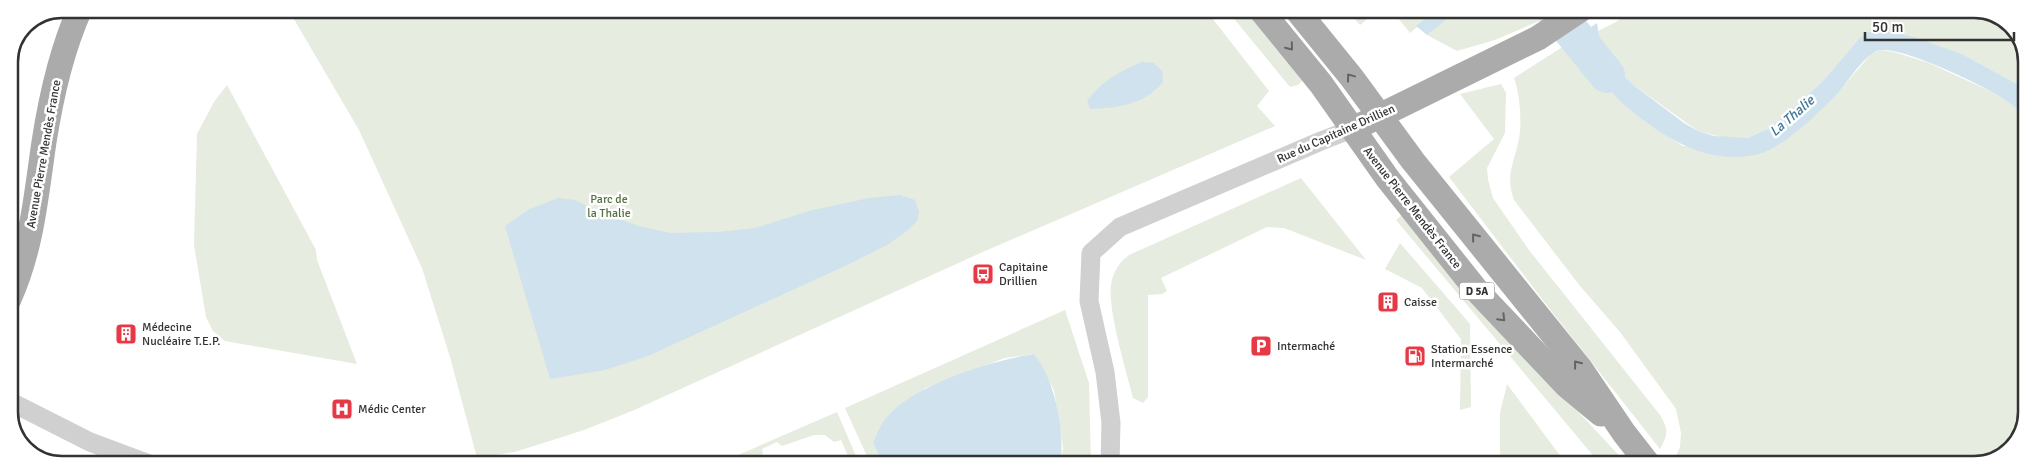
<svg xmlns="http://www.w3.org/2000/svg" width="2035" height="474" font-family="Signika,sans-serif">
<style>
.green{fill:#e6ecdf}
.water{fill:#cfe2ee}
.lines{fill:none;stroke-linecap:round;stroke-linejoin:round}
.river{stroke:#cfe2ee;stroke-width:36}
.minor{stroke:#d0d0d0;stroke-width:19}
.major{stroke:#ababab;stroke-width:25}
.oneway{stroke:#636363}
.labels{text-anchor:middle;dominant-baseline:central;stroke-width:5;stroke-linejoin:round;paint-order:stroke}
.shield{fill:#fff;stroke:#707070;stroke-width:1}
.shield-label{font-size:11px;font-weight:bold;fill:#333}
.street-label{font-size:12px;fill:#333;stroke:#fff}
.park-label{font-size:12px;fill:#56703f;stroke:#fff}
.poi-label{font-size:12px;fill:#333;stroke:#fff;text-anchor:start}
.water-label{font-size:14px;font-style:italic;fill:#3f7597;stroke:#fff}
.rim{fill:none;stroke:#333;stroke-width:2.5}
</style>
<rect width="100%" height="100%" fill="#fff"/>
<g class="green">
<path d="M 288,9 L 1205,9 L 1269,91 L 1257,106 L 1275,126 L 985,251 L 632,411 L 584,430 L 515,452 L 477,458 L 450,357 L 422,268 L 359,130 Z"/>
<path d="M 1226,9 L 1250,9 L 1302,81 L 1298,85 L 1290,87 Z"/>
<path d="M 1346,9 L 1379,9 L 1360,25 Z"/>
<path d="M 1391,9 L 1436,10 L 1410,33 Z"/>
<path d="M 1459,10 L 1536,10 L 1544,19 L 1495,40 L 1457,51 L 1427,35 Z"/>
<path d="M 1633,10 L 1984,10 L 2013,26 L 2026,55 L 2026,89 L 1964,55 L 1896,33 L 1858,40 L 1821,83 L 1770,128 L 1747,138 L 1725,138 L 1698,131 L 1632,84 L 1604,54 L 1601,48 L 1598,31 L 1616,22 Z"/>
<path d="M 1564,46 L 1594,70 L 1622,103 L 1650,125 L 1683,146 L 1776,146 L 1815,115 L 1835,96 L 1871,54 L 1881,50 L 1894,52 L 1929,63 L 1992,92 L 2026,113 L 2025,423 L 2006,454 L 1974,465 L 1672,465 L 1680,447 L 1681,433 L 1676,409 L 1620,332 L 1580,286 L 1514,200 C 1505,174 1514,164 1519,139 C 1522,122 1520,94 1514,78 Z"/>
<path d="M 1501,84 L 1506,93 L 1505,133 L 1487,168 L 1488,180 L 1493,198 L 1529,250 L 1660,415 C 1669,430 1668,434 1660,449 L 1545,303 L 1449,177 L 1494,139 L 1460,94 Z"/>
<path d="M 227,85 L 316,250 L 317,260 L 357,364 L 225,341 L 213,331 L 206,317 L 194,245 L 197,134 L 214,102 Z"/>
<path d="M 1301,178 L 1366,260 L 1284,228 L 1267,227 L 1161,278 L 1167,291 L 1162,294 L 1148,295 L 1148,397 L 1143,403 L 1133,398 C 1127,373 1105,303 1112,280 C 1115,269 1120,262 1129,255 Z"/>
<path d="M 1403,214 L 1527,357 L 1628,465 L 1601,465 L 1396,220 Z"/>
<path d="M 1400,243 L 1470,324 L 1471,407 L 1460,410 L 1461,339 L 1422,288 L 1385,269 Z"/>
<path d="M 1065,310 L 1089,383 L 1091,465 L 1061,465 L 1063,448 L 1054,390 L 1034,354 L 1005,358 L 925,388 L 873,443 L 883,465 L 871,465 L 845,408 Z"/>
<path d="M 1507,384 L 1567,465 L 1500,465 L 1500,413 Z"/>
<path d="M 837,412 L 860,465 L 852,465 L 841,440 L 834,442 L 825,435 L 814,435 L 782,446 L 777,442 L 762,449 L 763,454 L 740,465 L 715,465 Z"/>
</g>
<g class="water">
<path d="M 1436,10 L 1459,10 L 1427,35 L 1416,26 Z"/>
<path d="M 1597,23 L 1601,48 L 1604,54 L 1632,84 L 1684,123 L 1698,131 L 1714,136 L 1747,138 L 1770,128 L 1821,83 L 1858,40 L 1866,33 L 1875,31 L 1896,33 L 1914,37 L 1964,55 L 2026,89 L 2026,113 C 2013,107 2003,97 1990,91 C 1969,79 1904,48 1881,50 C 1867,51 1848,81 1839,92 C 1822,110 1783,148 1759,154 C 1707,167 1661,136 1623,104 C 1612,94 1604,80 1593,70 C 1584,61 1573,55 1564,46 Z"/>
<path d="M 1142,62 L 1154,63 L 1162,71 L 1163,82 C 1143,105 1118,108 1090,109 L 1087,101 C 1099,83 1122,70 1142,62 Z"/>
<path d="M 900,195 L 915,200 L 919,212 L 917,221 L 907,231 L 887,245 L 845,266 L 648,356 L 605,370 L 550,379 L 505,226 L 528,210 L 558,198 L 575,200 L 602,213 L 639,226 L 670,233 L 718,232 L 755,228 L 809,211 L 869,198 Z"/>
<path d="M 1034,354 C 1056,382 1064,429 1061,465 L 883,465 L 873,443 C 877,434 881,423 888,416 C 915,384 993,360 1034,354 Z"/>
</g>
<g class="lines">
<path class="river" d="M 1554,10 L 1607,75"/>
<g class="minor">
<path d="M 9,401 L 90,442 L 149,464"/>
<path d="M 1110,465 L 1111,423 L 1105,372 L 1089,301 L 1091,253 L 1120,227 L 1321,141 L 1352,129"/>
</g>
<g class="major">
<path d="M 1260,9 L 1321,84 L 1388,179 L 1478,292 L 1566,385 L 1601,414"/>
<path d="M 1296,9 L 1352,78 L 1413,161 L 1580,368 L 1624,433 L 1649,465"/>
<path d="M 1363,124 L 1538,38 L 1580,10"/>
<path d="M 9,299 C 32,248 36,196 44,142 C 51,97 61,51 80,9"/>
</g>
</g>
<defs><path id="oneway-chevron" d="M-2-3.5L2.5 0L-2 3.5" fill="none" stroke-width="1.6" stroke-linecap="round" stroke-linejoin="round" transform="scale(1.25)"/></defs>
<g class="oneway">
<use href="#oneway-chevron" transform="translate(1290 47) rotate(51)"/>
<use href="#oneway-chevron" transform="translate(1350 77) rotate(-127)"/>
<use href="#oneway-chevron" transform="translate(1475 237) rotate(-129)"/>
<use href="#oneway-chevron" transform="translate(1502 318) rotate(46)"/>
<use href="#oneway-chevron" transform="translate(1577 364) rotate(-128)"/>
</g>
<defs>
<g id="bus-square" transform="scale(1.125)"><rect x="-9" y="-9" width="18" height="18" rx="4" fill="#e63946" stroke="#fff"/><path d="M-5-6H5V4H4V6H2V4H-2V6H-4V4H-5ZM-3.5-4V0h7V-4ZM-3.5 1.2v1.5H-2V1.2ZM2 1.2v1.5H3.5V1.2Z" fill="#fff"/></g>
<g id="building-square" transform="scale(1.125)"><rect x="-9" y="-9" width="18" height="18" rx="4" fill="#e63946" stroke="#fff"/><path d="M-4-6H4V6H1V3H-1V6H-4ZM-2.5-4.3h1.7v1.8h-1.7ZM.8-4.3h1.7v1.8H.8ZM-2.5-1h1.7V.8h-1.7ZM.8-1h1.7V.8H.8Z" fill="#fff"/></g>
<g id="parking-square" transform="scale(1.125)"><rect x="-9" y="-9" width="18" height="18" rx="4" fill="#e63946" stroke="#fff"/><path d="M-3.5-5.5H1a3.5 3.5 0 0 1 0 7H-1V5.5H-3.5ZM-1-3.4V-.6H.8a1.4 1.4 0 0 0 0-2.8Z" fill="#fff"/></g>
<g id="fuel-square" transform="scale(1.125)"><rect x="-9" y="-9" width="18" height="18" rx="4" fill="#e63946" stroke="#fff"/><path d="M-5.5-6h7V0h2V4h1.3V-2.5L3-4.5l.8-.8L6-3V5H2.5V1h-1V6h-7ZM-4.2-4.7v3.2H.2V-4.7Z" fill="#fff"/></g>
<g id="hospital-square" transform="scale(1.125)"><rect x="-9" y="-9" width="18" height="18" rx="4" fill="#e63946" stroke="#fff"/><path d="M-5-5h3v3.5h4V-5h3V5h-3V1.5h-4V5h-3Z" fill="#fff"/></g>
</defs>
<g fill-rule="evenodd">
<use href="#bus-square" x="983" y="274"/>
<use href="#building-square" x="1388" y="302"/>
<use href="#building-square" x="126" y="334"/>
<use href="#parking-square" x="1261" y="346"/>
<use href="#fuel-square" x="1415" y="356"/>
<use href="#hospital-square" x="342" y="409"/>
</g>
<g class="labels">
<rect class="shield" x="1459.5" y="282.5" width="35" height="17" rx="4"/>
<g class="shield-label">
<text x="1477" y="291">D 5A</text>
</g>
<g class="street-label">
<text transform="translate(1336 134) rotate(-24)">Rue du Capitaine Drillien</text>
<text transform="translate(44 154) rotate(-80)">Avenue Pierre Mendès France</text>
<text transform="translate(1412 208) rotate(52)">Avenue Pierre Mendès France</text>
</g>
<g class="park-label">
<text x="609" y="199">Parc de<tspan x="609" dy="14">la Thalie</tspan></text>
</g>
<g class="poi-label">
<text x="999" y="267">Capitaine<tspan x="999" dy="14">Drillien</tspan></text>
<text x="1404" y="302">Caisse</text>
<text x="142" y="327">Médecine<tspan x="142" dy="14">Nucléaire T.E.P.</tspan></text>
<text x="1277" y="346">Intermaché</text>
<text x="1431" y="349">Station Essence<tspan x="1431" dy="14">Intermarché</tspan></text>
<text x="358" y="409">Médic Center</text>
</g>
<g class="water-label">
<text transform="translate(1792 116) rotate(-41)">La Thalie</text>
</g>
</g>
<path d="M0 0H2035V474H0ZM62 18H1974A44 44 0 0 1 2018 62V412A44 44 0 0 1 1974 456H62A44 44 0 0 1 18 412V62A44 44 0 0 1 62 18Z" fill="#fff" fill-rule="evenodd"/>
<path class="rim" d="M62 18H1974A44 44 0 0 1 2018 62V412A44 44 0 0 1 1974 456H62A44 44 0 0 1 18 412V62A44 44 0 0 1 62 18Z"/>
<path d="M1865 32v8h149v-8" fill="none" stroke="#333333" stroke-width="2.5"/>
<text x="1872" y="32" font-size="15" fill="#333333" stroke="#ffffff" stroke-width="4" paint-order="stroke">50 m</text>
</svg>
